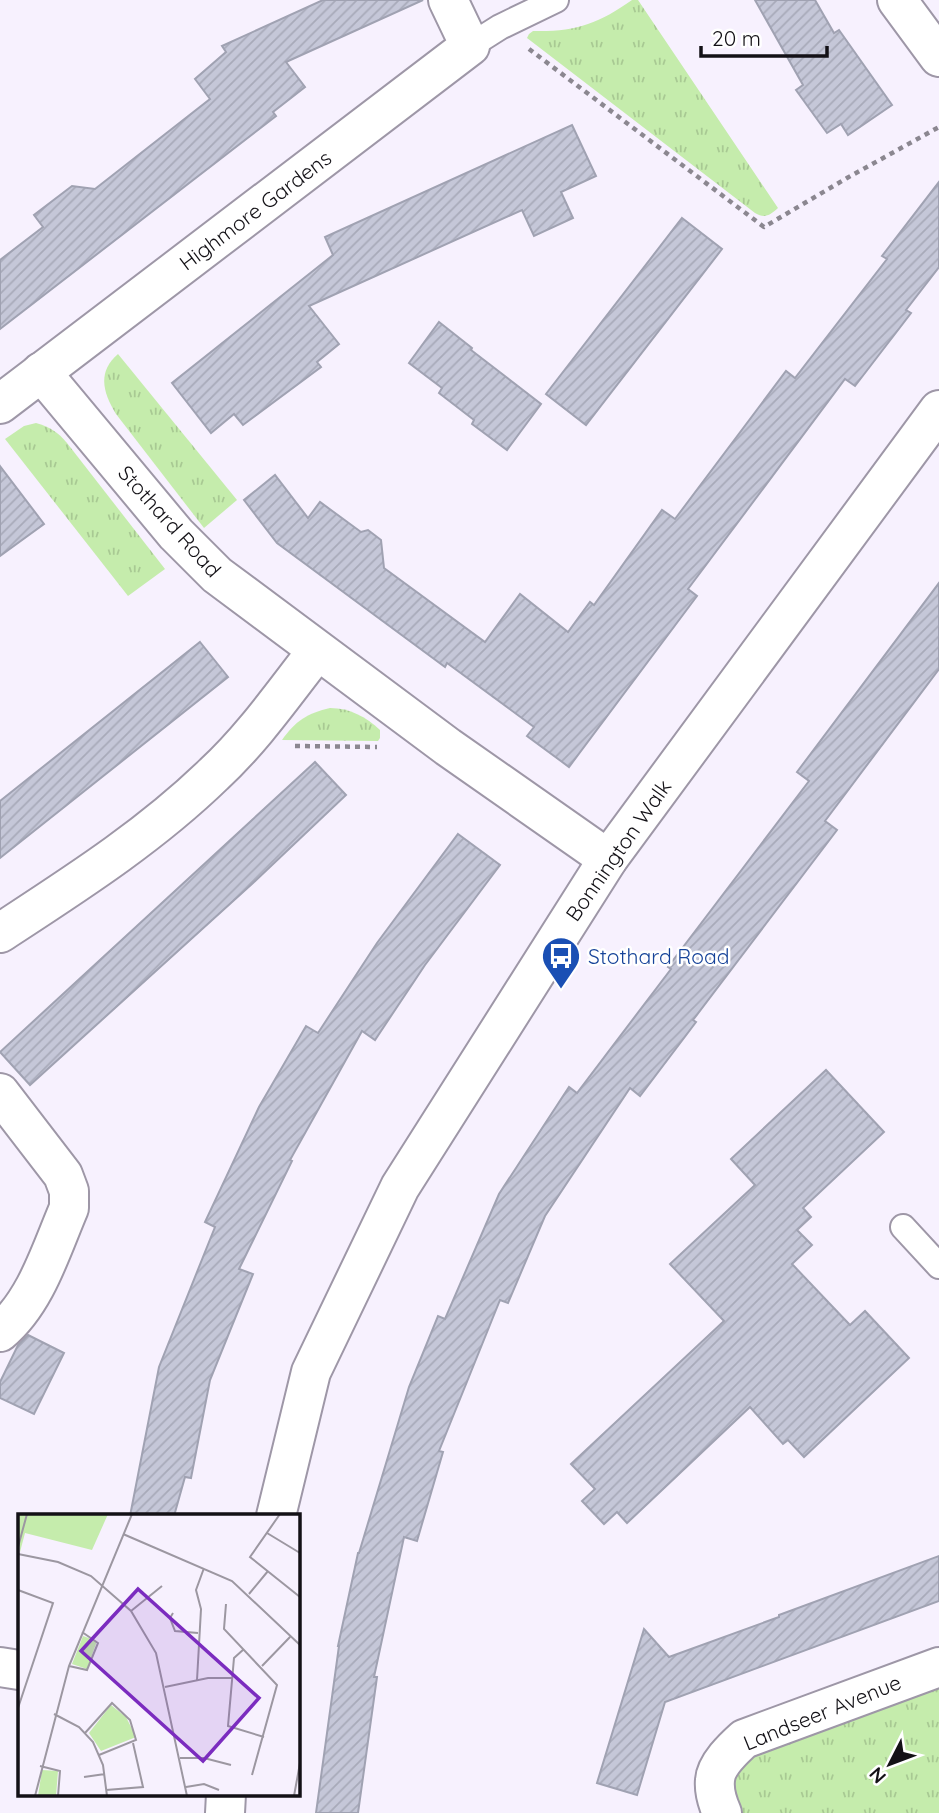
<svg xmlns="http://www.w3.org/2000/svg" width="939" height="1813" font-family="Quicksand,sans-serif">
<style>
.grass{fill:url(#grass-tufts)}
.building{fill:url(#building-hatch);stroke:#a0a2b2;stroke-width:2}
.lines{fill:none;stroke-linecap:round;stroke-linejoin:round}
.service-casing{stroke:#9e97a7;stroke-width:28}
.minor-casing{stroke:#9e97a7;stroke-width:42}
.path{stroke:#8b8790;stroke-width:4.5;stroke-dasharray:5 5;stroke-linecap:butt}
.service{stroke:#fff;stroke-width:24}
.minor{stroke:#fff;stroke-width:38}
.labels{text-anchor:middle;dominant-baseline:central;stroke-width:5;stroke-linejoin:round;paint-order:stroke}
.street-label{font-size:21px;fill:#131116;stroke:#fff}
.transit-label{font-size:21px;fill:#164399;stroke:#fff;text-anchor:start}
.inset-road{fill:none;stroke:#9c97a1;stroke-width:2}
.view{fill:#7b2cbf;fill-opacity:0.15;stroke:#7b2cbf;stroke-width:3.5}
.inset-edge{fill:none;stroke:#131116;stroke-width:3.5}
</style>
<defs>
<pattern id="grass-tufts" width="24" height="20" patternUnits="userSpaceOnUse" patternTransform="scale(1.75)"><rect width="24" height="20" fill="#c5ecac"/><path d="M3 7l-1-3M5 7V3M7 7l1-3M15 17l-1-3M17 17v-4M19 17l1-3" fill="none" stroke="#a8c993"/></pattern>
<pattern id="building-hatch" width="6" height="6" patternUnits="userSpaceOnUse" patternTransform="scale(1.75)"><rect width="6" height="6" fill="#c5c7d8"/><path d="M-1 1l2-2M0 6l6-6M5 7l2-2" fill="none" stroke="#a8aab9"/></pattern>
</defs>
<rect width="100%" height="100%" fill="#f7f1fe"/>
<g class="grass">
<path d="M 632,0 L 638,0 L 778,208 C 770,215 765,219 755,213 L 527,38 L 529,34 L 533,31 C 575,32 598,24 632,0 Z"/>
<path d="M 118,354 L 237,500 L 204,528 L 116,414 C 103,393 97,372 118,354 Z"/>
<path d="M 36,423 C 50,427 58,432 67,443 L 165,569 L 128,596 L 5,439 L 24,426 Z"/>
<path d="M 330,708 C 350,708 366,717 380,730 L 380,738 L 378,741 L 282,740 C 295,721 308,713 330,708 Z"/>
<path d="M 939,1675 L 939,1813 L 740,1813 L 732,1793 L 736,1760 Z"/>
</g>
<g class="building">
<path d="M 323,0 L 423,0 L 286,62 L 305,87 L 273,112 L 276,116 L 0,329 L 0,260 L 43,227 L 34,215 L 72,186 L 95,189 L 210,99 L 195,79 L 226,52 L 222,46 Z"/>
<path d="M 755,0 L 815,0 L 834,33 L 839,30 L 892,105 L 848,135 L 841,124 L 827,133 L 796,90 L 803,85 Z"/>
<path d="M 572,125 L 596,176 L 561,192 L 573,218 L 534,236 L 522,210 L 309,306 L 339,344 L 317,362 L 321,367 L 243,425 L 234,414 L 211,433 L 172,383 L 333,255 L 325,237 Z"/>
<path d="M 939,182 L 939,267 L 906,310 L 911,313 L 855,386 L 845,379 L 688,589 L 697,596 L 569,767 L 527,736 L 534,727 L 447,663 L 445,667 L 277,543 L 244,500 L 275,475 L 308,518 L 320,502 L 361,532 L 368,530 L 381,540 L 384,568 L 485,642 L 520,594 L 568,632 L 590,602 L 594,605 L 662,510 L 675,519 L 786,371 L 795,378 L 887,259 L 882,256 Z"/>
<path d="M 682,218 L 722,249 L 586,425 L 546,394 Z"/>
<path d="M 439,322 L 472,348 L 471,350 L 541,404 L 507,450 L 472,424 L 474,420 L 439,393 L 442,388 L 409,363 Z"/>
<path d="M 0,466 L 44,524 L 0,556 Z"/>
<path d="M 939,583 L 939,669 L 825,821 L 837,830 L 693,1020 L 696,1022 L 640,1096 L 630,1088 L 545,1216 L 508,1303 L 500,1300 L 439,1451 L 443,1452 L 417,1541 L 404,1537 L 374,1677 L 377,1677 L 358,1813 L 316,1813 L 339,1646 L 338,1646 L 358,1553 L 359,1553 L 409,1387 L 438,1316 L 445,1319 L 499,1194 L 569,1087 L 577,1093 L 671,969 L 668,967 L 809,781 L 797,772 Z"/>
<path d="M 200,642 L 228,677 L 0,858 L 0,801 Z"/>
<path d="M 315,762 L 346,795 L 253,883 L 30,1085 L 0,1052 Z"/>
<path d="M 458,834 L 500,865 L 425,965 L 375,1040 L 362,1031 L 290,1160 L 292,1161 L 239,1269 L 253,1274 L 210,1380 L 191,1478 L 185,1477 L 174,1516 L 130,1516 L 159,1367 L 215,1227 L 205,1222 L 259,1107 L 306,1026 L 318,1033 L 377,943 Z"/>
<path d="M 826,1070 L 884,1132 L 803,1208 L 811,1217 L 797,1230 L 812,1245 L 792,1264 L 850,1325 L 865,1311 L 909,1358 L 804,1457 L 788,1440 L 783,1444 L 750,1407 L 627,1523 L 617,1512 L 604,1524 L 582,1501 L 595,1489 L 571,1464 L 724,1321 L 670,1264 L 755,1185 L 731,1159 Z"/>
<path d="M 28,1335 L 64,1353 L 34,1414 L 0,1398 L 0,1382 L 18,1345 Z"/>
<path d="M 939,1556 L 939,1601 L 665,1702 L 637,1795 L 597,1783 L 644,1629 L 669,1657 L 779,1617 L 779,1615 Z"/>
</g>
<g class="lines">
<g class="service-casing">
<g id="service">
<path d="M 470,46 L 500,27 L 556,0"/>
<path d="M 903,1227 L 939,1266"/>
</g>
</g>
<g class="minor-casing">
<g id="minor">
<path d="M 897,0 L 939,57"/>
<path d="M 41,372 L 176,534 L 217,575 L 448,747 L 608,859"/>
<path d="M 0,404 L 470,46 L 448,0"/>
<path d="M 0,933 C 75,884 149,837 214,774 C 253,738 284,693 317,651"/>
<path d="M 0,1093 L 63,1175 L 69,1191 L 69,1208 C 51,1250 36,1302 0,1332"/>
<path d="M 276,1516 L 311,1372 L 400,1187 L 608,859 L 939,410"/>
<path d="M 0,1667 L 19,1670"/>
<path d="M 225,1813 L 226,1794"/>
<path d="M 722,1813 C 718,1804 714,1790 715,1780 C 716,1765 734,1748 744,1739 L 939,1667"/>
</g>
</g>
<g class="path">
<path d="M 529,49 L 764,227 L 847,178 L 939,127"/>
<path d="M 295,746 L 377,747"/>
</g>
<use href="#service" class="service"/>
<use href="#minor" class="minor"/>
</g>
<defs>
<g id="bus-pin" transform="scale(2.0125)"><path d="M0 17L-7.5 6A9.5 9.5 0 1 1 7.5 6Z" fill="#1a4fb4" stroke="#fff"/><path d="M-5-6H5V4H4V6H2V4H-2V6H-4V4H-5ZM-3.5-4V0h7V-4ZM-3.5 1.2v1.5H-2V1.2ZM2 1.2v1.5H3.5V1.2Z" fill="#fff"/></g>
</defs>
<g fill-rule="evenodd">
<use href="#bus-pin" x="561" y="956"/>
</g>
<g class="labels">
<g class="street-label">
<text transform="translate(255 210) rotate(-37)">Highmore Gardens</text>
<text transform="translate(170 521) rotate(48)">Stothard Road</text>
<text transform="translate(618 850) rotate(-55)">Bonnington Walk</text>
<text transform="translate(822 1712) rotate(-22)">Landseer Avenue</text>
</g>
<g class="transit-label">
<text x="588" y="956">Stothard Road</text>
</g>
</g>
<g transform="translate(18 1514)">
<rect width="282" height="282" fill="#f7f1fe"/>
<path d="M 65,122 L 79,127 L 69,155 L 54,150 ZM 93,191 L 108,203 L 118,223 L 83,237 L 71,219 ZM 24,256 L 40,257 L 38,282 L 20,282 Z" fill="#c5ecac"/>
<path d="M 0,0 L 90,0 L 74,36 L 7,19 L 2,38 Z" fill="#c5ecac"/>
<path class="inset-road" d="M 262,0 L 232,43 L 282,83M 249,19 L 282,39M 105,20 L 214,67 L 282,131M 0,33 L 9,0M 0,40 L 40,48 L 73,62 L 113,97 L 138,139 L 169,282M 0,76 L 35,89 L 0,194M 231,80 L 250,57M 208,90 L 206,115 L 259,171 L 234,261M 113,97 L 144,72M 155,99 L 152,104 L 157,117 L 180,119M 226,135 L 216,144 L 210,212 L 246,223M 51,152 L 69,156 L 80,129 L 64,118M 244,152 L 272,123M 179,166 L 183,95 L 178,76 L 186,54M 147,173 L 190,164 L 214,164M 36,200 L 61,213 L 75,228 L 85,251 L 89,282M 67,219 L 94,189 L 112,206 L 118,226 L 81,241M 162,244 L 186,244 L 213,251M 22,252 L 42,257 L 40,282M 66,263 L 87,260M 168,273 L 186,270 L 201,276M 88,276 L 125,273 L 115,229M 17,282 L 51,152 L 114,0M 276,282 L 282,249"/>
<path class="view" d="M 120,75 L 241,184 L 185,247 L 63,137 Z"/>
<rect width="282" height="282" class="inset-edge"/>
</g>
<g transform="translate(890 1764) rotate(228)" stroke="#ffffff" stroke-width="5" paint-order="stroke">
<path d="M0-5L12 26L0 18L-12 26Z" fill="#131116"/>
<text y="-10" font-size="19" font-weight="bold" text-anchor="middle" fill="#131116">N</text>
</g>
<path d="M701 46v10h126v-10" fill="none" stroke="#131116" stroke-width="3.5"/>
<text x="712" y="46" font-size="21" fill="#131116" stroke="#ffffff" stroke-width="5" paint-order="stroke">20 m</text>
</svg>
